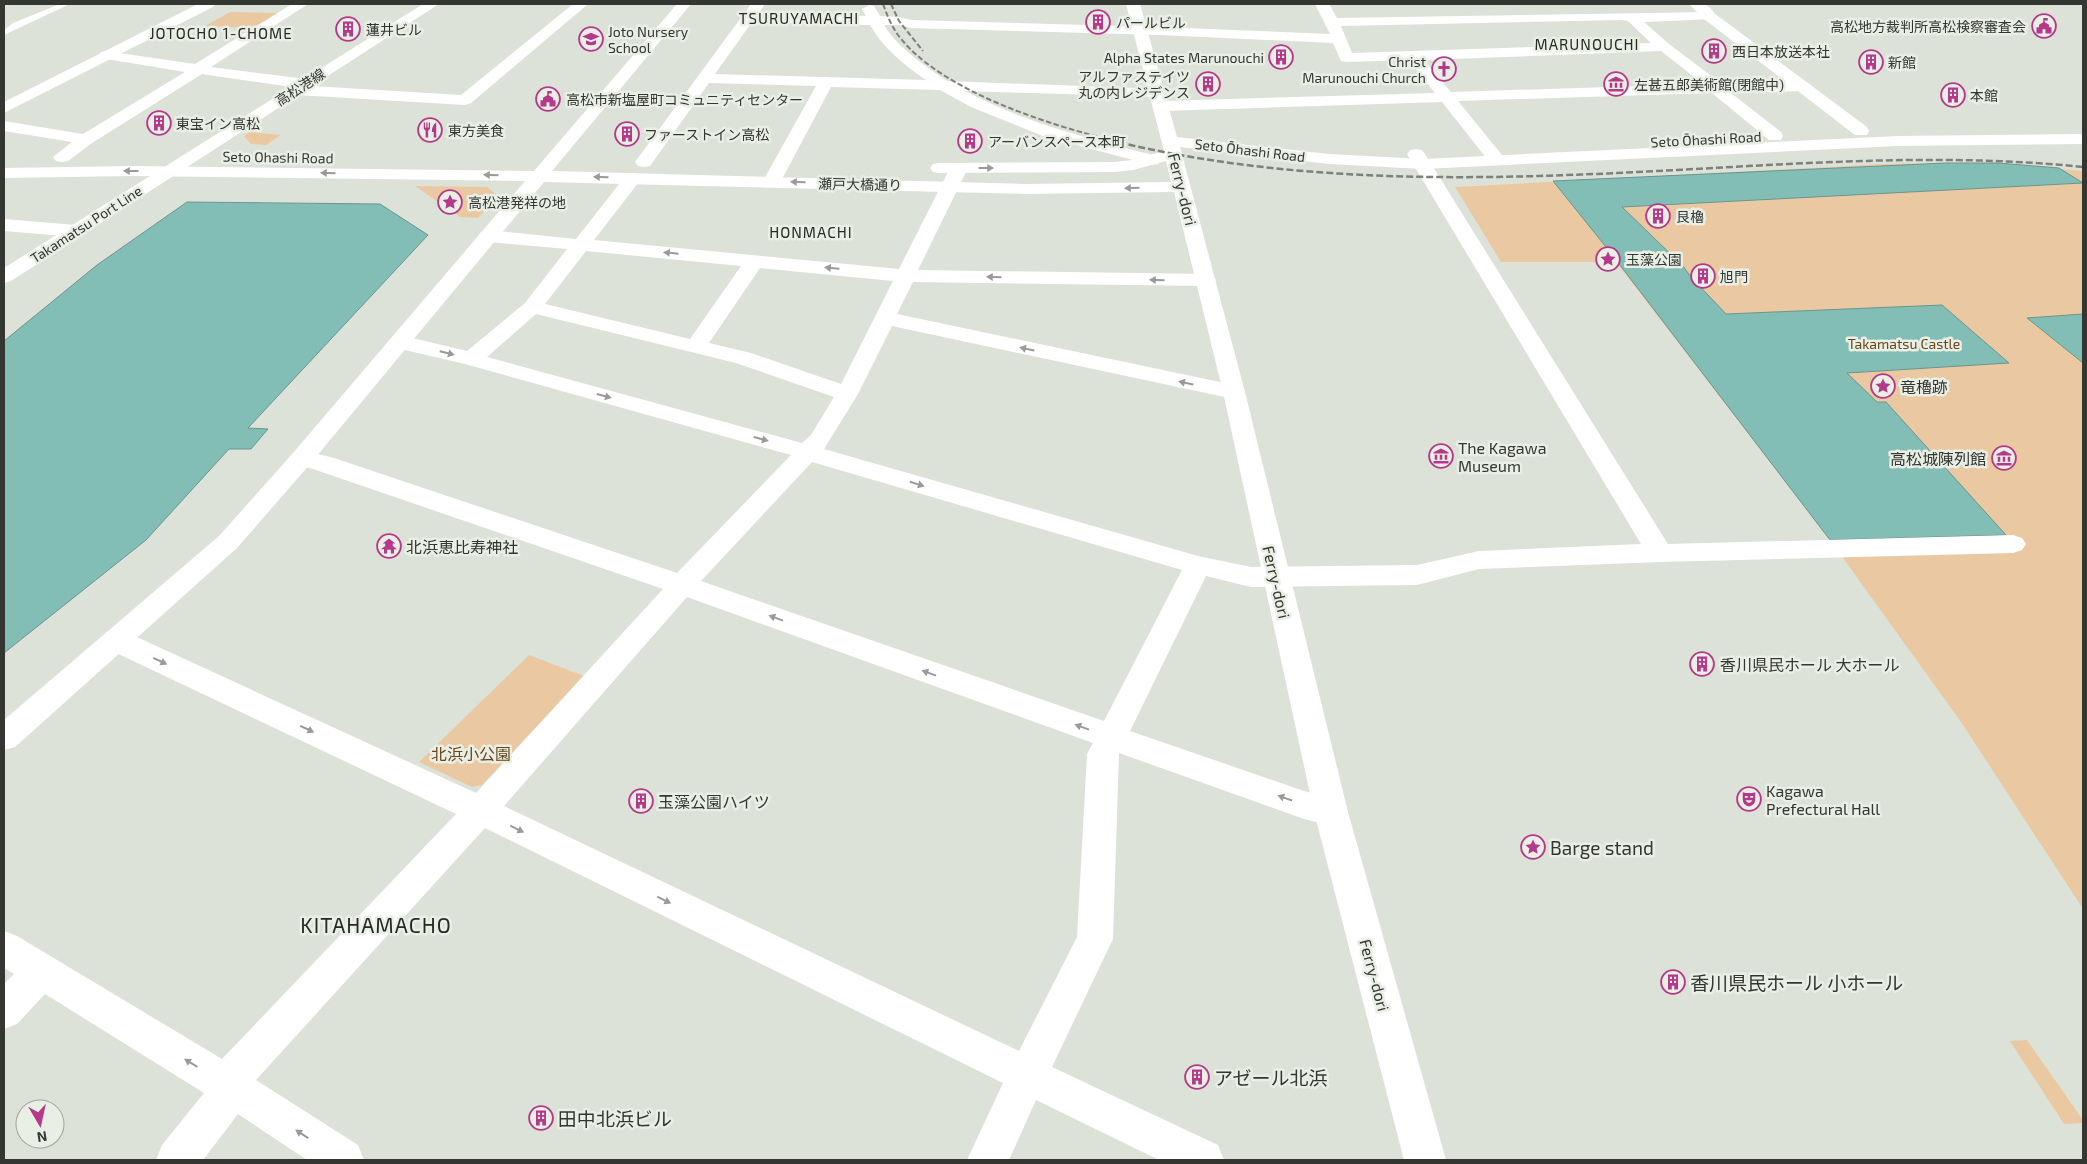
<svg xmlns="http://www.w3.org/2000/svg" width="2087" height="1164" font-family="'Exo 2','Noto Sans JP',sans-serif">
<style>
.green{fill:#eac9a2}
.water{fill:#82beb6;stroke:#6b958e}
.lines{fill:none;stroke-linecap:round;stroke-linejoin:round}
.service{fill:#fff;fill-rule:evenodd}
.minor{fill:#fff;fill-rule:evenodd}
.tertiary{fill:#fff;fill-rule:evenodd}
.secondary{fill:#fff;fill-rule:evenodd}
.rail-far1{stroke:#7e817b;stroke-width:2;stroke-dasharray:5.5 2.5;stroke-linecap:butt}
.rail{stroke:#7e817b;stroke-width:2.5;stroke-dasharray:7 3;stroke-linecap:butt}
.oneway{fill:#9a9a98}
.labels{text-anchor:middle;dominant-baseline:central;stroke-width:5;stroke-linejoin:round;paint-order:stroke}
.far-poi-label{font-size:14px;fill:#343632;stroke:#eaefe5;text-anchor:start}
.far-street-label{font-size:14px;fill:#343632;stroke:#eaefe5}
.far-park-label{font-size:14px;fill:#68461a;stroke:#eaefe5}
.far-neighbourhood-label{font-size:15px;letter-spacing:1px;fill:#272a23;stroke:#eaefe5}
.street-label{font-size:16px;fill:#343632;stroke:#eaefe5}
.poi-label{font-size:16px;fill:#343632;stroke:#eaefe5;text-anchor:start}
.park-label{font-size:16px;fill:#68461a;stroke:#eaefe5}
.near-poi-label{font-size:19px;fill:#343632;stroke:#eaefe5;text-anchor:start}
.near-neighbourhood-label{font-size:21px;letter-spacing:1px;fill:#272a23;stroke:#eaefe5}
</style>
<rect width="100%" height="100%" fill="#dde2d8"/>
<g class="green">
<path d="M 230,12 L 281,13 L 258,28 L 205,26 Z"/>
<path d="M 249,132 L 281,135 L 266,145 L 251,144 L 244,136 Z"/>
<path d="M 1946,163 L 1998,163 L 2083,171 L 2083,909 L 1961,722 L 1830,540 L 1616,262 L 1501,262 L 1455,187 L 1884,164 Z"/>
<path d="M 415,186 L 487,187 L 498,196 L 478,218 L 460,217 Z"/>
<path d="M 529,655 L 584,676 L 482,785 L 472,787 L 419,762 Z"/>
<path d="M 2027,1040 L 2083,1120 L 2083,1123 L 2064,1124 L 2010,1041 Z"/>
</g>
<g class="water">
<path d="M 1946,163 L 1998,163 L 2059,168 L 2083,183 L 1622,207 L 1682,265 L 1691,277 L 1726,314 L 1942,305 L 2009,363 L 1847,373 L 1877,402 L 1886,402 L 2006,535 L 1830,540 L 1610,252 L 1553,181 Z"/>
<path d="M 187,202 L 380,204 L 428,235 L 248,428 L 268,429 L 251,449 L 229,449 L 146,540 L 4,653 L 4,341 L 97,265 Z"/>
<path d="M 2083,314 L 2083,363 L 2027,318 Z"/>
</g>
<g class="lines">
<path class="service" d="M 60,4 L 70,4 L 4,35 L 4,30 L 13,23 Z"/>
<g class="minor">
<path d="M 292,4 L 308,4 L 211,67 L 306,79 L 311,81 L 314,84 L 312,86 L 461,95 L 573,4 L 588,4 L 471,103 L 465,105 L 297,95 L 291,93 L 289,90 L 291,87 L 202,74 L 92,143 L 68,161 L 62,162 L 56,161 L 53,157 L 72,142 L 4,131 L 4,121 L 83,134 L 185,72 L 106,59 L 101,58 L 99,55 L 101,52 L 106,51 L 195,64 Z"/>
<path d="M 751,4 L 765,4 L 758,14 L 866,16 L 862,9 L 869,5 L 874,6 L 880,16 L 899,17 L 911,20 L 1160,27 L 1330,34 L 1315,4 L 1329,4 L 1337,18 L 1709,12 L 1714,13 L 1716,16 L 1714,19 L 1644,22 L 1669,44 L 1722,84 L 1801,81 L 1806,83 L 1809,86 L 1806,89 L 1801,91 L 1731,93 L 1781,132 L 1783,136 L 1781,140 L 1769,140 L 1712,93 L 1458,101 L 1506,160 L 1503,164 L 1497,165 L 1491,164 L 1442,102 L 1161,111 L 1155,109 L 1153,106 L 1155,103 L 1161,101 L 1435,93 L 1409,60 L 1346,62 L 1341,61 L 1333,43 L 1160,35 L 911,28 L 899,25 L 884,25 C 899,49 924,65 947,81 L 1163,89 L 1165,92 L 1163,95 L 1157,97 L 965,91 C 1026,123 1092,140 1158,156 L 1161,160 L 1158,164 L 1152,165 L 1043,136 L 971,107 L 940,90 L 831,87 L 781,181 L 778,185 L 772,186 L 766,185 L 763,181 L 816,86 L 709,83 L 650,166 L 644,167 L 638,166 L 635,162 L 638,158 ZM 1621,20 L 1628,21 L 1651,43 L 1352,53 L 1341,26 ZM 752,22 L 870,25 C 883,48 904,65 926,80 L 715,74 ZM 1661,51 L 1703,84 L 1451,92 L 1424,60 Z"/>
<path d="M 1416,149 L 1422,150 L 1425,154 L 1668,544 L 2013,535 L 2022,538 L 2026,544 L 2022,550 L 2013,553 L 1660,562 L 1479,569 L 1417,585 L 1251,587 L 1206,576 L 1130,731 L 1304,791 L 1343,802 L 1348,812 L 1343,822 L 1331,826 L 1304,819 L 1119,753 L 1113,939 L 1052,1067 L 1218,1145 L 1224,1160 L 1159,1160 L 1036,1100 L 1009,1160 L 967,1160 L 1003,1083 L 485,828 L 256,1080 L 358,1145 L 364,1160 L 307,1160 L 238,1114 L 203,1160 L 156,1160 L 162,1145 L 204,1093 L 45,994 L 17,1024 L 4,1029 L 4,984 L 14,974 L 4,968 L 4,931 L 17,936 L 222,1059 L 456,814 L 106,648 L 102,640 L 106,632 L 116,629 L 126,632 L 476,793 L 663,589 L 316,470 L 293,463 L 290,458 L 293,453 L 302,450 L 334,458 L 677,573 L 791,455 L 465,364 L 392,347 L 389,342 L 392,337 L 400,335 L 467,351 L 525,303 L 567,249 L 488,242 L 481,240 L 478,236 L 481,232 L 488,230 L 576,239 L 627,174 L 633,173 L 639,174 L 642,178 L 594,240 L 899,269 L 950,168 L 953,164 L 959,163 L 965,164 L 968,168 L 918,270 L 1206,274 L 1213,276 L 1216,280 L 1213,284 L 1206,286 L 913,282 L 897,314 L 1234,385 L 1242,387 L 1245,392 L 1242,397 L 1234,399 L 892,326 L 858,394 L 824,449 L 1198,556 L 1251,567 L 1417,565 L 1479,551 L 1641,544 L 1407,154 L 1410,150 ZM 586,251 L 741,266 L 690,339 L 545,304 ZM 760,268 L 893,281 L 841,384 L 751,353 L 709,343 ZM 536,314 L 736,363 L 834,397 L 811,435 L 802,443 L 487,357 ZM 812,462 L 1182,570 L 1104,721 L 701,581 ZM 687,597 L 1093,743 L 1087,754 L 1077,937 L 1019,1051 L 504,806 Z"/>
<path d="M 4,219 L 76,225 L 83,227 L 85,231 L 83,235 L 76,237 L 4,231 Z"/>
</g>
<g class="tertiary">
<path d="M 198,4 L 215,4 L 213,7 L 4,113 L 4,102 Z"/>
<path d="M 677,4 L 691,4 L 552,171 L 1025,184 L 1171,182 L 1166,161 L 1133,170 L 1115,172 L 939,173 L 933,172 L 930,168 L 933,164 L 939,163 L 1115,162 L 1132,160 L 1164,151 L 1126,4 L 1140,4 L 1177,137 L 1329,154 L 1423,159 L 1898,136 L 2083,134 L 2083,144 L 1898,146 L 1423,169 L 1329,164 L 1180,147 L 1245,392 L 1348,812 L 1446,1160 L 1404,1160 L 1314,812 L 1223,392 L 1174,192 L 1025,194 L 544,182 L 311,463 L 237,548 L 15,747 L 4,750 L 4,720 L 219,536 L 293,453 L 525,181 L 132,176 L 4,178 L 4,168 L 132,166 L 534,171 Z"/>
<path d="M 1689,4 C 1700,3 1708,3 1714,13 L 1867,127 L 1869,131 L 1867,135 L 1855,135 L 1704,19 Z"/>
</g>
<path class="secondary" d="M 423,4 L 439,4 L 11,281 L 4,283 L 4,268 Z"/>
<g class="rail-far1">
<path d="M 883,4 C 887,15 891,25 898,35 C 940,91 1049,125 1115,141"/>
<path d="M 891,4 L 899,21 L 923,51"/>
</g>
<path class="rail" d="M 1109,140 C 1276,181 1447,181 1617,173 C 1772,166 1928,151 2083,167"/>
</g>
<defs><path id="oneway-solid" d="M-6-.8H1V-3.2L6.5 0L1 3.2V.8H-6Z" transform="scale(1.25)"/></defs>
<g class="oneway">
<use href="#oneway-solid" transform="translate(986 168)"/>
<use href="#oneway-solid" transform="translate(131 171) rotate(180)"/>
<use href="#oneway-solid" transform="translate(328 173) rotate(-179)"/>
<use href="#oneway-solid" transform="translate(491 175) rotate(-179)"/>
<use href="#oneway-solid" transform="translate(601 177) rotate(-178)"/>
<use href="#oneway-solid" transform="translate(798 182) rotate(-179)"/>
<use href="#oneway-solid" transform="translate(1132 188) rotate(179)"/>
<use href="#oneway-solid" transform="translate(671 253) rotate(-174)"/>
<use href="#oneway-solid" transform="translate(832 268) rotate(-175)"/>
<use href="#oneway-solid" transform="translate(994 277) rotate(-179)"/>
<use href="#oneway-solid" transform="translate(1157 280) rotate(-179)"/>
<use href="#oneway-solid" transform="translate(1027 349) rotate(-168)"/>
<use href="#oneway-solid" transform="translate(447 353) rotate(14)"/>
<use href="#oneway-solid" transform="translate(1186 383) rotate(-168)"/>
<use href="#oneway-solid" transform="translate(604 396) rotate(15)"/>
<use href="#oneway-solid" transform="translate(761 439) rotate(15)"/>
<use href="#oneway-solid" transform="translate(917 484) rotate(17)"/>
<use href="#oneway-solid" transform="translate(776 618) rotate(-160)"/>
<use href="#oneway-solid" transform="translate(160 661) rotate(25)"/>
<use href="#oneway-solid" transform="translate(929 673) rotate(-160)"/>
<use href="#oneway-solid" transform="translate(1082 727) rotate(-160)"/>
<use href="#oneway-solid" transform="translate(307 729) rotate(25)"/>
<use href="#oneway-solid" transform="translate(1285 798) rotate(-161)"/>
<use href="#oneway-solid" transform="translate(517 829) rotate(26)"/>
<use href="#oneway-solid" transform="translate(664 900) rotate(26)"/>
<use href="#oneway-solid" transform="translate(191 1063) rotate(-149)"/>
<use href="#oneway-solid" transform="translate(302 1134) rotate(-147)"/>
</g>
<defs>
<g id="building-ring" transform="scale(1.25)"><circle r="9.5" fill="#eaefe5" stroke="#b5398a" stroke-width="1.5"/><path d="M-4-6H4V6H1V3H-1V6H-4ZM-2.5-4.3h1.7v1.8h-1.7ZM.8-4.3h1.7v1.8H.8ZM-2.5-1h1.7V.8h-1.7ZM.8-1h1.7V.8H.8Z" fill="#b5398a"/></g>
<g id="civic-ring" transform="scale(1.25)"><circle r="9.5" fill="#eaefe5" stroke="#b5398a" stroke-width="1.5"/><path d="M-.6-6.5H3V-4.5H.6V-3L4-1V1h2V6H-6V1h2V-1L-.6-3ZM-1.2 2.5V6h2.4V2.5Z" fill="#b5398a"/></g>
<g id="school-ring" transform="scale(1.25)"><circle r="9.5" fill="#eaefe5" stroke="#b5398a" stroke-width="1.5"/><path d="M0-5L7-2L0 1L-7-2ZM-4 1L0 2.5L4 1V4Q0 6-4 4Z" fill="#b5398a"/></g>
<g id="church-ring" transform="scale(1.25)"><circle r="9.5" fill="#eaefe5" stroke="#b5398a" stroke-width="1.5"/><path d="M-1.2-6h2.4v3.5h3.3v2.4h-3.3V6h-2.4V-.1h-3.3v-2.4h3.3Z" fill="#b5398a"/></g>
<g id="museum-ring" transform="scale(1.25)"><circle r="9.5" fill="#eaefe5" stroke="#b5398a" stroke-width="1.5"/><path d="M0-6L6-3V-2H-6V-3ZM-5-1h2V3h-2ZM-1-1h2V3h-2ZM3-1h2V3H3ZM-6 4H6V6H-6Z" fill="#b5398a"/></g>
<g id="restaurant-ring" transform="scale(1.25)"><circle r="9.5" fill="#eaefe5" stroke="#b5398a" stroke-width="1.5"/><path d="M-5-6h1v4h1v-4h1v4h1v-4h1v5L-1.5 .5V6h-2V.5L-5-1ZM5-6V6H3V1.5H1.5Q1.5-4 5-6Z" fill="#b5398a"/></g>
<g id="sight-ring" transform="scale(1.25)"><circle r="9.5" fill="#eaefe5" stroke="#b5398a" stroke-width="1.5"/><path d="M0-6L1.8-2.2L6-1.7L2.9 1.2L3.7 5.4L0 3.3L-3.7 5.4L-2.9 1.2L-6-1.7L-1.8-2.2Z" fill="#b5398a"/></g>
<g id="temple-ring" transform="scale(1.25)"><circle r="9.5" fill="#eaefe5" stroke="#b5398a" stroke-width="1.5"/><path d="M0-6L5-2H3V0L6.5 2.5H4V6H1.5V3h-3V6H-4V2.5H-6.5L-3 0V-2H-5Z" fill="#b5398a"/></g>
<g id="theatre-ring" transform="scale(1.25)"><circle r="9.5" fill="#eaefe5" stroke="#b5398a" stroke-width="1.5"/><path d="M-5-5.5Q0-4 5-5.5V0Q5 5 0 6Q-5 5-5 0ZM-3.3-2.5H-1v1.5H-3.3ZM1-2.5H3.3v1.5H1ZM-2.8 1Q0 5.5 2.8 1Z" fill="#b5398a"/></g>
</defs>
<g fill-rule="evenodd">
<use href="#building-ring" x="1098" y="22"/>
<use href="#civic-ring" x="2044" y="26"/>
<use href="#building-ring" x="348" y="29"/>
<use href="#school-ring" x="591" y="39"/>
<use href="#building-ring" x="1714" y="51"/>
<use href="#building-ring" x="1281" y="57"/>
<use href="#building-ring" x="1871" y="62"/>
<use href="#church-ring" x="1444" y="69"/>
<use href="#building-ring" x="1208" y="84"/>
<use href="#museum-ring" x="1616" y="84"/>
<use href="#building-ring" x="1953" y="95"/>
<use href="#civic-ring" x="548" y="99"/>
<use href="#building-ring" x="159" y="123"/>
<use href="#restaurant-ring" x="430" y="130"/>
<use href="#building-ring" x="627" y="134"/>
<use href="#building-ring" x="970" y="141"/>
<use href="#sight-ring" x="450" y="202"/>
<use href="#building-ring" x="1658" y="216"/>
<use href="#sight-ring" x="1608" y="259"/>
<use href="#building-ring" x="1703" y="276"/>
<use href="#sight-ring" x="1883" y="386"/>
<use href="#museum-ring" x="1441" y="456"/>
<use href="#museum-ring" x="2004" y="458"/>
<use href="#temple-ring" x="389" y="546"/>
<use href="#building-ring" x="1702" y="664"/>
<use href="#theatre-ring" x="1749" y="799"/>
<use href="#building-ring" x="641" y="801"/>
<use href="#sight-ring" x="1533" y="847"/>
<use href="#building-ring" x="1673" y="982"/>
<use href="#building-ring" x="1197" y="1077"/>
<use href="#building-ring" x="541" y="1118"/>
</g>
<g class="labels">
<g class="far-poi-label">
<text x="1116" y="22">パールビル</text>
<text x="2026" y="26" text-anchor="end">高松地方裁判所高松検察審査会</text>
<text x="366" y="29">蓮井ビル</text>
<text x="608" y="31">Joto Nursery<tspan x="608" dy="16">School</tspan></text>
<text x="1732" y="51">西日本放送本社</text>
<text x="1264" y="57" text-anchor="end">Alpha States Marunouchi</text>
<text x="1426" y="61" text-anchor="end">Christ<tspan x="1426" dy="16">Marunouchi Church</tspan></text>
<text x="1888" y="62">新館</text>
<text x="1190" y="76" text-anchor="end">アルファステイツ<tspan x="1190" dy="16">丸の内レジデンス</tspan></text>
<text x="1634" y="84">左甚五郎美術館(閉館中)</text>
<text x="1970" y="95">本館</text>
<text x="566" y="99">高松市新塩屋町コミュニティセンター</text>
<text x="176" y="123">東宝イン高松</text>
<text x="448" y="130">東方美食</text>
<text x="644" y="134">ファーストイン高松</text>
<text x="988" y="141">アーバンスペース本町</text>
<text x="468" y="202">高松港発祥の地</text>
<text x="1676" y="216">艮櫓</text>
<text x="1626" y="259">玉藻公園</text>
<text x="1720" y="276">旭門</text>
</g>
<g class="far-street-label">
<text transform="translate(300 87) rotate(-33)">高松港線</text>
<text transform="translate(1706 139) rotate(-3)">Seto Ōhashi Road</text>
<text transform="translate(1250 150) rotate(7)">Seto Ōhashi Road</text>
<text transform="translate(278 157) rotate(1)">Seto Ohashi Road</text>
<text transform="translate(860 184) rotate(1)">瀬戸大橋通り</text>
<text transform="translate(86 224) rotate(-33)">Takamatsu Port Line</text>
</g>
<g class="far-park-label">
<text x="1904" y="343">Takamatsu Castle</text>
</g>
<g class="far-neighbourhood-label">
<text x="799" y="18">TSURUYAMACHI</text>
<text x="221" y="33">JOTOCHO 1-CHOME</text>
<text x="1587" y="44">MARUNOUCHI</text>
<text x="811" y="232">HONMACHI</text>
</g>
<g class="street-label">
<text transform="translate(1183 189) rotate(76)">Ferry-dori</text>
<text transform="translate(1277 582) rotate(77)">Ferry-dori</text>
<text transform="translate(1375 975) rotate(75)">Ferry-dori</text>
</g>
<g class="poi-label">
<text x="1900" y="386">竜櫓跡</text>
<text x="1458" y="447">The Kagawa<tspan x="1458" dy="18">Museum</tspan></text>
<text x="1986" y="458" text-anchor="end">高松城陳列館</text>
<text x="406" y="546">北浜恵比寿神社</text>
<text x="1720" y="664">香川県民ホール 大ホール</text>
<text x="1766" y="790">Kagawa<tspan x="1766" dy="18">Prefectural Hall</tspan></text>
<text x="658" y="801">玉藻公園ハイツ</text>
</g>
<g class="park-label">
<text x="471" y="753">北浜小公園</text>
</g>
<g class="near-poi-label">
<text x="1550" y="847">Barge stand</text>
<text x="1690" y="982">香川県民ホール 小ホール</text>
<text x="1214" y="1077">アゼール北浜</text>
<text x="558" y="1118">田中北浜ビル</text>
</g>
<g class="near-neighbourhood-label">
<text x="376" y="924">KITAHAMACHO</text>
</g>
</g>
<rect width="2087" height="1164" fill="none" stroke="#343632" stroke-width="10"/>
<g transform="translate(40 1124) rotate(171)"><circle r="24" fill="#eaefe5" stroke="#a1a59d"/>
<path d="M0-4L9 19L0 12L-9 19Z" fill="#b5398a"/>
<text y="-8" font-size="14" font-weight="bold" text-anchor="middle" fill="#343632">N</text>
</g>
</svg>
